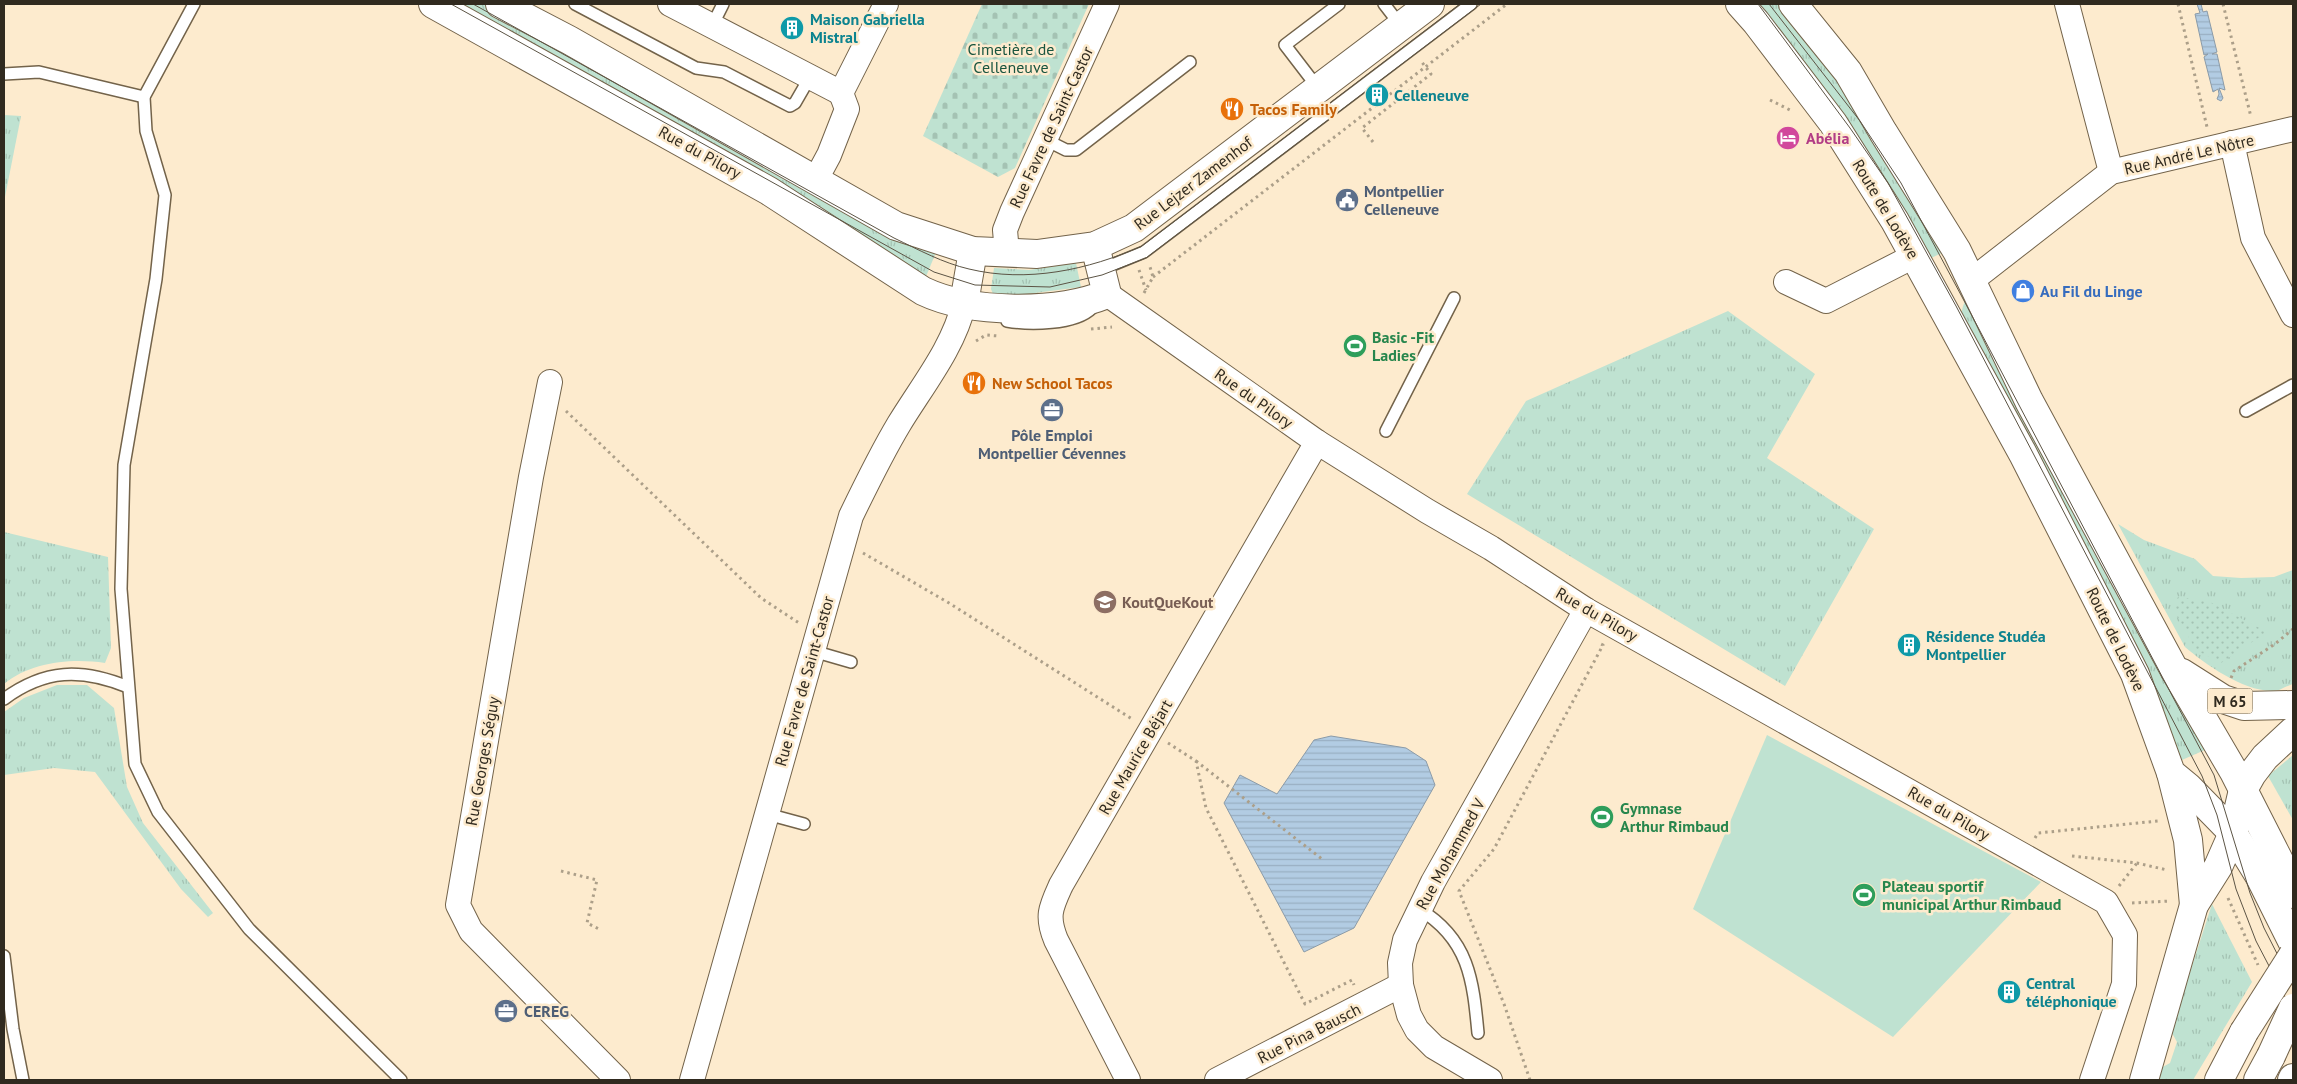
<svg xmlns="http://www.w3.org/2000/svg" width="2297" height="1084" font-family="'PT Sans',sans-serif">
<style>
.grass{fill:url(#grass-tufts)}
.cemetery{fill:url(#cemetery-stones)}
.park{fill:url(#park-dots)}
.pitch{fill:#bfe2d1}
.water{fill:url(#water-rules);stroke:#8b9ba8}
.lines{fill:none;stroke-linecap:round;stroke-linejoin:round}
.service-casing{stroke:#73634a;stroke-width:14}
.minor-casing{stroke:#73634a;stroke-width:26}
.secondary-casing{stroke:#73634a;stroke-width:30}
.primary-casing{stroke:#73634a;stroke-width:30}
.path{stroke:#ac9f89;stroke-width:3;stroke-dasharray:2.5 4;stroke-linecap:butt}
.service{stroke:#fff;stroke-width:11}
.minor{stroke:#fff;stroke-width:24}
.secondary{stroke:#fff;stroke-width:28}
.primary{stroke:#fff;stroke-width:28}
.tram{stroke:#5c5445;stroke-width:1}
.secondary-bridge-casing{stroke:#73634a;stroke-width:30;stroke-linecap:butt}
.primary-bridge-casing{stroke:#73634a;stroke-width:30;stroke-linecap:butt}
.secondary-bridge{stroke:#fff;stroke-width:28}
.primary-bridge{stroke:#fff;stroke-width:28}
.labels{text-anchor:middle;dominant-baseline:central;stroke-width:5;stroke-linejoin:round;paint-order:stroke}
.shield{fill:#fdebce;stroke:#6e6454;stroke-width:1}
.shield-label{font-size:15px;font-weight:bold;fill:#302a1f}
.culture-label{font-size:16px;font-weight:bold;fill:#0d838f;stroke:#fdebce;text-anchor:start}
.park-label{font-size:16px;fill:#19553f;stroke:#fdebce}
.food-label{font-size:16px;font-weight:bold;fill:#c56008;stroke:#fdebce;text-anchor:start}
.street-label{font-size:16px;fill:#302a1f;stroke:#fdebce}
.hotel-label{font-size:16px;font-weight:bold;fill:#b23c85;stroke:#fdebce;text-anchor:start}
.service-label{font-size:16px;font-weight:bold;fill:#4e5e75;stroke:#fdebce;text-anchor:start}
.shop-label{font-size:16px;font-weight:bold;fill:#366cbe;stroke:#fdebce;text-anchor:start}
.leisure-label{font-size:16px;font-weight:bold;fill:#27864d;stroke:#fdebce;text-anchor:start}
.education-label{font-size:16px;font-weight:bold;fill:#785e54;stroke:#fdebce;text-anchor:start}
</style>
<defs>
<pattern id="grass-tufts" width="24" height="20" patternUnits="userSpaceOnUse" patternTransform="scale(1.25)"><rect width="24" height="20" fill="#bfe2d1"/><path d="M3 7l-1-3M5 7V3M7 7l1-3M15 17l-1-3M17 17v-4M19 17l1-3" fill="none" stroke="#a4c2b3"/></pattern>
<pattern id="cemetery-stones" width="16" height="16" patternUnits="userSpaceOnUse" patternTransform="scale(1.25)"><rect width="16" height="16" fill="#bfe2d1"/><path d="M2 7V4a2 2 0 0 1 4 0v3zM10 15v-3a2 2 0 0 1 4 0v3z" fill="#a4c2b3"/></pattern>
<pattern id="park-dots" width="8" height="8" patternUnits="userSpaceOnUse" patternTransform="scale(1.25)"><rect width="8" height="8" fill="#bfe2d1"/><path d="M2 2h.1M6 6h.1" fill="none" stroke="#a4c2b3" stroke-width="1.8" stroke-linecap="round"/></pattern>
<pattern id="water-rules" width="6" height="5" patternUnits="userSpaceOnUse" patternTransform="scale(1.25)"><rect width="6" height="5" fill="#b2cce3"/><path d="M0 2.5h6" fill="none" stroke="#99afc2"/></pattern>
</defs>
<rect width="100%" height="100%" fill="#fdebce"/>
<g class="grass">
<path d="M 442,4 L 487,4 L 939,245 L 925,279 Z"/>
<path d="M 1748,4 L 1778,4 L 1879,137 L 1950,249 L 1925,261 Z"/>
<path d="M 4,115 L 21,116 L 4,202 Z"/>
<path d="M 1076,263 L 1081,287 L 1027,294 L 993,294 L 991,289 L 994,268 L 1029,270 Z"/>
<path d="M 1968,295 L 2214,746 L 2182,760 L 2156,695 L 1959,324 L 1963,306 Z"/>
<path d="M 1728,311 L 1815,374 L 1767,458 L 1874,529 L 1785,686 L 1467,494 L 1526,401 Z"/>
<path d="M 2118,524 L 2144,540 L 2195,559 L 2213,576 L 2241,578 L 2274,577 L 2293,570 L 2293,684 C 2289,685 2284,688 2279,690 C 2250,696 2206,665 2185,647 Z"/>
<path d="M 4,532 L 108,557 L 111,648 L 105,663 C 71,658 31,662 4,684 Z"/>
<path d="M 57,685 L 87,685 L 114,708 L 127,787 L 143,823 L 213,913 L 208,917 L 181,889 L 95,772 L 54,768 L 4,775 L 4,712 L 24,698 Z"/>
<path d="M 2293,755 L 2293,820 L 2268,776 Z"/>
<path d="M 2212,904 L 2252,982 L 2193,1080 L 2155,1080 L 2159,1069 L 2170,1063 L 2177,1042 L 2171,1031 Z"/>
</g>
<path class="cemetery" d="M 982,4 L 1089,4 L 1015,168 L 998,177 L 923,136 Z"/>
<path class="park" d="M 2178,597 L 2208,601 L 2267,632 L 2221,663 L 2196,650 L 2173,609 Z"/>
<path class="pitch" d="M 1767,735 L 2041,882 L 1893,1037 L 1693,909 Z"/>
<g class="water">
<path d="M 2197,4 L 2201,4 L 2203,12 L 2207,11 L 2217,52 L 2212,54 L 2217,54 L 2225,90 L 2219,88 L 2223,98 L 2221,101 L 2217,99 L 2219,94 L 2218,89 L 2213,92 L 2204,57 L 2208,54 L 2204,55 L 2195,14 L 2200,13 Z"/>
<path d="M 1331,736 L 1406,748 L 1426,761 L 1435,785 L 1354,928 L 1304,952 L 1224,803 L 1240,775 L 1277,794 L 1314,740 Z"/>
</g>
<g class="lines">
<g class="service-casing">
<g id="service">
<path d="M 194,4 L 144,97 L 146,131 L 165,195 L 156,279 L 124,465 L 121,589 L 135,764 L 158,812 L 249,929 L 401,1080"/>
<path d="M 575,4 L 696,68 L 724,72 L 790,106 L 795,103 L 810,77"/>
<path d="M 1384,4 L 1401,26"/>
<path d="M 712,26 L 723,4"/>
<path d="M 4,74 L 39,72 L 144,97"/>
<path d="M 1318,88 L 1285,45 L 1339,4"/>
<path d="M 1046,140 L 1066,150 L 1076,150 L 1190,62"/>
<path d="M 1100,270 L 1144,252 L 1471,4"/>
<path d="M 1007,321 C 1029,325 1075,325 1092,308"/>
<path d="M 2246,411 L 2293,385"/>
<path d="M 1386,431 L 1454,298"/>
<path d="M 813,651 L 851,662"/>
<path d="M 4,699 C 45,669 81,668 128,687"/>
<path d="M 767,814 L 804,824"/>
<path d="M 1419,909 C 1469,939 1473,980 1478,1033"/>
<path d="M 4,956 L 13,1029 L 23,1080"/>
</g>
</g>
<g class="minor-casing">
<g id="minor">
<path d="M 670,4 L 841,93"/>
<path d="M 2067,4 L 2111,172"/>
<path d="M 2232,143 L 2253,238 L 2293,315"/>
<path d="M 815,181 L 829,155 L 847,109 L 841,93 L 886,4"/>
<path d="M 1007,253 L 1005,230 L 1012,212 L 1107,4"/>
<path d="M 1971,281 L 2111,172 L 2293,129"/>
<path d="M 1786,282 L 1826,301 L 1914,256"/>
<path d="M 1107,294 L 1317,442 L 1427,511 L 1491,548 L 1586,610 L 2106,902 L 2125,935 L 2124,984 L 2092,1080"/>
<path d="M 550,382 L 531,477 L 458,905 L 471,931 L 618,1080"/>
<path d="M 692,1080 L 851,516 C 866,485 881,454 899,424 C 922,386 954,347 964,303"/>
<path d="M 1128,1080 L 1056,940 C 1046,916 1051,907 1061,885 L 1317,442"/>
<path d="M 1217,1080 L 1401,985"/>
<path d="M 1490,1080 L 1434,1047 L 1417,1030 L 1409,1015 L 1401,985 L 1400,963 L 1405,940 L 1433,882 L 1586,610"/>
</g>
</g>
<g class="secondary-casing">
<g id="secondary">
<path d="M 433,4 L 769,191 L 923,291 C 971,314 1058,314 1107,294 L 1095,246"/>
<path d="M 500,4 L 569,40 L 896,226 L 973,251 L 1037,254 L 1095,246 L 1134,228 L 1430,4"/>
<path d="M 1740,4 L 1756,22 L 1833,123 L 1895,221 L 2023,454 L 2135,674 L 2171,773 L 2188,787 L 2233,833"/>
<path d="M 1793,4 L 1848,72 L 1883,132 L 1957,251 L 2029,401 L 2175,671 L 2234,772 L 2293,888"/>
<path d="M 964,303 L 973,251"/>
<path d="M 2171,773 L 2188,840 L 2194,905"/>
<path d="M 2219,1080 L 2244,1032"/>
</g>
</g>
<g class="primary-casing">
<g id="primary">
<path d="M 2175,671 L 2182,673 L 2223,699 L 2244,706 L 2293,705"/>
<path d="M 2233,833 L 2260,877 L 2293,943"/>
<path d="M 2259,867 L 2293,894"/>
<path d="M 2144,1080 L 2194,905 L 2218,867 L 2233,833 L 2243,790 L 2252,774 L 2265,757 L 2293,731"/>
<path d="M 2258,1080 L 2271,1056"/>
<path d="M 2292,1080 L 2293,1078"/>
</g>
</g>
<g class="path">
<path d="M 2178,4 L 2207,127"/>
<path d="M 2223,4 L 2251,117"/>
<path d="M 1770,100 L 1792,111"/>
<path d="M 1373,142 L 1362,128 L 1431,74 L 1421,61"/>
<path d="M 1139,270 L 1146,290"/>
<path d="M 1153,277 L 1507,4"/>
<path d="M 1144,293 L 1153,277 L 1150,267"/>
<path d="M 1091,329 L 1112,327"/>
<path d="M 976,341 L 986,335 L 998,336"/>
<path d="M 566,411 L 761,598 L 799,623"/>
<path d="M 863,553 L 949,603 L 1132,719"/>
<path d="M 2231,678 L 2234,671 L 2275,644 L 2293,629"/>
<path d="M 1168,743 L 1196,761 L 1206,808 L 1305,1004 L 1352,980 L 1354,985"/>
<path d="M 1196,761 L 1322,859"/>
<path d="M 2035,838 L 2038,833 L 2158,821"/>
<path d="M 2072,856 L 2137,863 L 2167,870"/>
<path d="M 561,871 L 597,880 L 587,923 L 599,929"/>
<path d="M 2119,886 L 2137,863"/>
<path d="M 2228,898 L 2258,965"/>
<path d="M 2132,903 L 2170,901"/>
<path d="M 1530,1080 L 1504,1004 L 1459,891 L 1494,849 L 1603,645 L 1601,644"/>
</g>
<use href="#service" class="service"/>
<use href="#minor" class="minor"/>
<use href="#secondary" class="secondary"/>
<use href="#primary" class="primary"/>
<g class="tram">
<path d="M 451,4 L 934,272 L 975,285 L 1050,287 L 1102,275 L 1146,258 L 1481,4"/>
<path d="M 473,4 L 894,238 C 919,250 943,263 969,269 C 1027,283 1088,270 1142,246 L 1460,4"/>
<path d="M 1758,4 L 1850,128 L 1888,183 L 1956,306 L 2202,776 L 2217,815 L 2236,889 L 2256,941 L 2293,1012"/>
<path d="M 1769,4 L 1860,121 L 1901,183 L 1961,295 L 2214,775 L 2250,893 L 2264,928 L 2293,985"/>
</g>
<g class="secondary-bridge-casing">
<path id="secondary-bridge" d="M 2244,1032 L 2293,955"/>
</g>
<g class="primary-bridge-casing">
<path id="primary-bridge" d="M 2271,1056 L 2293,1008"/>
</g>
<use href="#secondary-bridge" class="secondary-bridge"/>
<use href="#primary-bridge" class="primary-bridge"/>
</g>
<defs>
<g id="building-disc" transform="scale(1.25)"><circle r="9.5" fill="#0f9aa8" stroke="#fdebce"/><path d="M-4-6H4V6H1V3H-1V6H-4ZM-2.5-4.3h1.7v1.8h-1.7ZM.8-4.3h1.7v1.8H.8ZM-2.5-1h1.7V.8h-1.7ZM.8-1h1.7V.8H.8Z" fill="#fff"/></g>
<g id="restaurant-disc" transform="scale(1.25)"><circle r="9.5" fill="#e8710a" stroke="#fdebce"/><path d="M-5-6h1v4h1v-4h1v4h1v-4h1v5L-1.5 .5V6h-2V.5L-5-1ZM5-6V6H3V1.5H1.5Q1.5-4 5-6Z" fill="#fff"/></g>
<g id="hotel-disc" transform="scale(1.25)"><circle r="9.5" fill="#d1479c" stroke="#fdebce"/><path d="M-6-4.5h1.5V1H6V5H4.5V3h-9V5H-6ZM-4 0a1.8 1.8 0 1 1 3.6 0ZM.5 0V-2.5h3Q6-2.5 6 0Z" fill="#fff"/></g>
<g id="civic-disc" transform="scale(1.25)"><circle r="9.5" fill="#5c6f8a" stroke="#fdebce"/><path d="M-.6-6.5H3V-4.5H.6V-3L4-1V1h2V6H-6V1h2V-1L-.6-3ZM-1.2 2.5V6h2.4V2.5Z" fill="#fff"/></g>
<g id="shop-disc" transform="scale(1.25)"><circle r="9.5" fill="#3f7fe0" stroke="#fdebce"/><path d="M-5-2.5h2.3a2.7 3.5 0 0 1 5.4 0H5L5.5 6h-11ZM-1.5-2.5h3a1.5 2.3 0 0 0-3 0Z" fill="#fff"/></g>
<g id="stadium-disc" transform="scale(1.25)"><circle r="9.5" fill="#2e9e5b" stroke="#fdebce"/><path d="M0-5a6.5 5 0 1 0 0 10a6.5 5 0 1 0 0-10ZM-3.5-1.8h7v3.6h-7Z" fill="#fff"/></g>
<g id="office-disc" transform="scale(1.25)"><circle r="9.5" fill="#5c6f8a" stroke="#fdebce"/><path d="M-6-3h4V-5.5h4V-3h4V5H-6ZM-1-4.5V-3h2v-1.5ZM-6 0V1H6V0Z" fill="#fff"/></g>
<g id="university-disc" transform="scale(1.25)"><circle r="9.5" fill="#8d6e63" stroke="#fdebce"/><path d="M0-5L7-2L0 1L-7-2ZM-4 1L0 2.5L4 1V4Q0 6-4 4Z" fill="#fff"/></g>
</defs>
<g fill-rule="evenodd">
<use href="#building-disc" x="792" y="28"/>
<use href="#building-disc" x="1377" y="95"/>
<use href="#restaurant-disc" x="1232" y="109"/>
<use href="#hotel-disc" x="1788" y="138"/>
<use href="#civic-disc" x="1347" y="200"/>
<use href="#shop-disc" x="2023" y="291"/>
<use href="#stadium-disc" x="1355" y="346"/>
<use href="#restaurant-disc" x="974" y="383"/>
<use href="#office-disc" x="1052" y="410"/>
<use href="#university-disc" x="1105" y="602"/>
<use href="#building-disc" x="1909" y="645"/>
<use href="#stadium-disc" x="1602" y="817"/>
<use href="#stadium-disc" x="1864" y="895"/>
<use href="#building-disc" x="2009" y="992"/>
<use href="#office-disc" x="506" y="1011"/>
</g>
<g class="labels">
<rect class="shield" x="2207.5" y="688.5" width="45" height="25" rx="4"/>
<g class="shield-label">
<text x="2230" y="701">M 65</text>
</g>
<g class="culture-label">
<text x="810" y="19">Maison Gabriella<tspan x="810" dy="18">Mistral</tspan></text>
<text x="1394" y="95">Celleneuve</text>
<text x="1926" y="636">Résidence Studéa<tspan x="1926" dy="18">Montpellier</tspan></text>
<text x="2026" y="983">Central<tspan x="2026" dy="18">téléphonique</tspan></text>
</g>
<g class="park-label">
<text x="1011" y="49">Cimetière de<tspan x="1011" dy="18">Celleneuve</tspan></text>
</g>
<g class="food-label">
<text x="1250" y="109">Tacos Family</text>
<text x="992" y="383">New School Tacos</text>
</g>
<g class="street-label">
<text transform="translate(1051 127) rotate(-65)">Rue Favre de Saint-Castor</text>
<text transform="translate(700 152) rotate(29)">Rue du Pilory</text>
<text transform="translate(2189 154) rotate(-13)">Rue André Le Nôtre</text>
<text transform="translate(1193 183) rotate(-37)">Rue Lejzer Zamenhof</text>
<text transform="translate(1886 209) rotate(59)">Route de Lodève</text>
<text transform="translate(1254 398) rotate(35)">Rue du Pilory</text>
<text transform="translate(1597 614) rotate(30)">Rue du Pilory</text>
<text transform="translate(2116 639) rotate(64)">Route de Lodève</text>
<text transform="translate(804 681) rotate(-74)">Rue Favre de Saint-Castor</text>
<text transform="translate(1135 757) rotate(-60)">Rue Maurice Béjart</text>
<text transform="translate(482 761) rotate(-80)">Rue Georges Séguy</text>
<text transform="translate(1949 813) rotate(30)">Rue du Pilory</text>
<text transform="translate(1450 854) rotate(-61)">Rue Mohammed V</text>
<text transform="translate(1309 1033) rotate(-27)">Rue Pina Bausch</text>
</g>
<g class="hotel-label">
<text x="1806" y="138">Abélia</text>
</g>
<g class="service-label">
<text x="1364" y="191">Montpellier<tspan x="1364" dy="18">Celleneuve</tspan></text>
<text x="1052" y="435" text-anchor="middle">Pôle Emploi<tspan x="1052" dy="18">Montpellier Cévennes</tspan></text>
<text x="524" y="1011">CEREG</text>
</g>
<g class="shop-label">
<text x="2040" y="291">Au Fil du Linge</text>
</g>
<g class="leisure-label">
<text x="1372" y="337">Basic -Fit<tspan x="1372" dy="18">Ladies</tspan></text>
<text x="1620" y="808">Gymnase<tspan x="1620" dy="18">Arthur Rimbaud</tspan></text>
<text x="1882" y="886">Plateau sportif<tspan x="1882" dy="18">municipal Arthur Rimbaud</tspan></text>
</g>
<g class="education-label">
<text x="1122" y="602">KoutQueKout</text>
</g>
</g>
<rect width="2297" height="1084" fill="none" stroke="#302a1f" stroke-width="10"/>
</svg>
